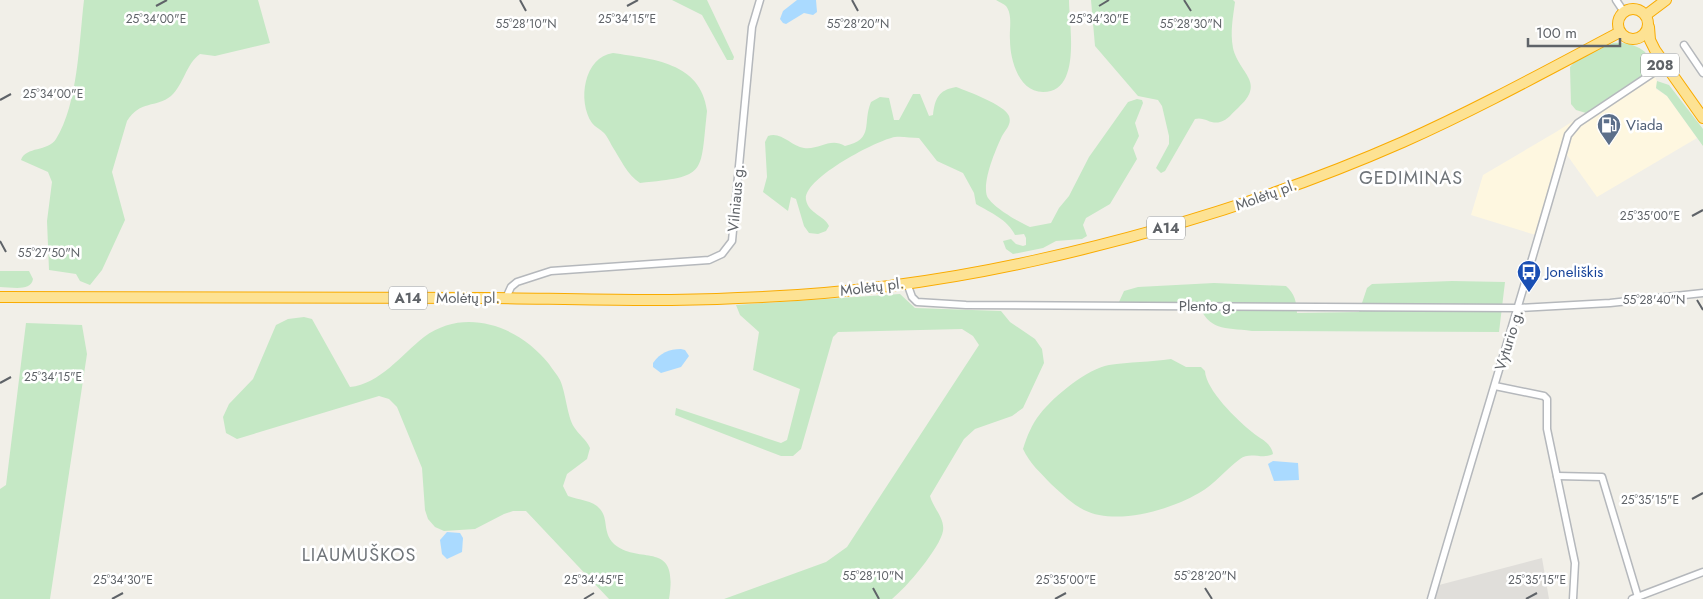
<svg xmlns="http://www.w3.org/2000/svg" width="1703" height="599" font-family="Jost,sans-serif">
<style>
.commercial{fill:#fef7e0}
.industrial{fill:#e0deda}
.green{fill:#c5e8c5}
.water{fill:#aadaff}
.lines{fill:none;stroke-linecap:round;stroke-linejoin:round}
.minor-casing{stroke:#b5b8bc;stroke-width:9}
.highway-casing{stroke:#f9ab00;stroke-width:12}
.minor{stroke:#fff;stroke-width:6}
.highway{stroke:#fde293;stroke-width:10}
.ticks{fill:none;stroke:#5f6368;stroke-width:2}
.labels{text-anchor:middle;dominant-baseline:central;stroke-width:5;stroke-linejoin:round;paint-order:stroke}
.shield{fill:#fff;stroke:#8f9295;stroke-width:1}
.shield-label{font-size:14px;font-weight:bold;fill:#5f6368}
.service-label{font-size:15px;fill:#4e5e75;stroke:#fff;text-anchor:start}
.street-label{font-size:15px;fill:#5f6368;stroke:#fff}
.transit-label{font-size:15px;fill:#164399;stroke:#fff;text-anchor:start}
.quarter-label{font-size:18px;letter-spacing:1px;fill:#70757a;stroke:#fff}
.ticks-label{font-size:12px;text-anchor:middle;fill:#5f6368;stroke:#fff;stroke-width:5;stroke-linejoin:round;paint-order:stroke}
</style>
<rect width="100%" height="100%" fill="#f1efe8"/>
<path class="commercial" d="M 1651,71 L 1657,81 L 1656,89 L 1667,96 L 1697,138 L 1597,197 L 1567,155 L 1542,237 L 1471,215 L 1483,175 L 1556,132 Z"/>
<path class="industrial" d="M 1542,558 L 1549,599 L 1435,599 L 1439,585 Z"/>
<g class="green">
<path d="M 84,0 L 258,0 L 270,43 L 215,56 L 200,54 C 186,64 184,84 171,96 C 156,108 140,100 127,121 L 112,172 L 125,220 L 102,270 L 90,285 L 80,281 L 76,274 L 49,270 L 47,221 L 52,182 L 48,172 L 21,160 C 26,146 48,152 56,139 C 78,104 79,42 84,0 Z"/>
<path d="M 672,0 L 707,0 L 734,57 L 733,60 L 727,60 L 702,15 Z"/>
<path d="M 996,0 L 1069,0 C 1069,25 1082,92 1043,92 C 1019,92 1010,60 1010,40 C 1009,30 1013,15 1006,6 C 1004,4 999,2 996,0 Z"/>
<path d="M 1091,0 L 1233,0 L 1235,2 C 1233,18 1230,31 1233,48 C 1239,74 1267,82 1238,108 C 1232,113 1228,120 1220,122 C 1211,125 1204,116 1195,119 L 1165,171 L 1161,173 L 1156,168 L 1169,144 L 1169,136 L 1162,106 L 1158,100 L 1138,96 L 1095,46 Z"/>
<path d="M 1613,43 C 1630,41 1655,50 1651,71 L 1586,113 L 1576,110 L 1571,104 L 1570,67 L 1576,60 Z"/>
<path d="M 613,53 C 652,59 701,62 707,111 C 700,176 707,176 640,183 C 627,175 620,158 612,146 C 610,142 607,136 604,133 C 600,129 595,127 592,123 C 577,101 584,57 613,53 Z"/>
<path d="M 1657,81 L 1669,85 L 1703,129 L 1703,146 L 1667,96 L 1656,88 Z"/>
<path d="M 956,87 C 967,91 1005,105 1009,116 C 1012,124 1006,129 1002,136 C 996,149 982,181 987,196 C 991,206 1020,223 1030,227 L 1051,223 L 1059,208 L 1069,196 L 1089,157 L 1128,102 L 1137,99 L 1142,100 L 1143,103 L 1135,123 L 1139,136 L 1133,148 L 1137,159 L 1110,204 L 1086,218 L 1083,225 L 1087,236 L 1082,239 L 1056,241 L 1043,248 L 1013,254 L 1006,249 L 1003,241 L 1011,239 L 1016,244 L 1023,246 L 1026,245 L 1026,238 L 1024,234 L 1015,235 C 1007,219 991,213 976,204 L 974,193 L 963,173 L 937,161 L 919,138 C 911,138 902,136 895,137 C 877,140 802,179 806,200 C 809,214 824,215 829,226 L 826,231 L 818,234 L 809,233 L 804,226 L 796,199 L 791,197 L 788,211 L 763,192 L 767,177 L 765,142 L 768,136 C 781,131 791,146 804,148 C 820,150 830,137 845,146 C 875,139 862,123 871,102 L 880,97 L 889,98 L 894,120 L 899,120 L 913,94 L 920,94 L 929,116 L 933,115 C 935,99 938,90 956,87 Z"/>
<path d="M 0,271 L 29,271 L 33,279 C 31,292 11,287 0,287 Z"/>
<path d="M 1452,281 L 1505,282 L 1499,332 L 1252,331 C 1223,327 1210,332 1197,302 L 1119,302 L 1124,291 L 1138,287 L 1214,283 L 1286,286 C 1295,294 1296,301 1297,313 L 1359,312 L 1367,288 L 1372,284 Z"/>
<path d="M 900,294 L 915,308 L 1001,311 L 1010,322 L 1035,339 L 1042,349 L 1044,363 L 1023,408 L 1012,416 L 975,429 L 964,439 L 930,496 C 933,508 945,518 943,531 C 940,548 906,588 892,599 L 724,599 L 826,562 L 847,547 L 979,345 L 973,336 L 962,329 L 838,332 L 833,337 L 801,449 L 793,456 L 781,456 L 675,415 L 676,408 L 781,443 L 787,440 L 800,389 L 753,370 L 759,332 L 740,315 L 736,305 Z"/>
<path d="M 304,317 L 312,319 L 350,387 C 380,384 401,355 424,337 C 466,306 520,327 549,364 C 552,369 557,374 560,380 C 566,393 567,416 574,427 C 579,435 586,439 590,448 L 587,459 L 567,474 L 563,486 L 568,496 C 578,500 593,500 600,509 C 609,519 602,532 614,544 C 640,566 679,538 669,599 L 609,599 L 526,511 L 513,511 L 504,514 L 475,529 L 444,531 L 435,527 L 428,519 L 425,510 L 422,468 L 397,407 L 389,399 L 379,396 L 237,439 L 226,433 L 223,417 L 229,404 L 253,379 L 276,325 L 288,319 Z"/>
<path d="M 26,323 L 82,325 L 87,354 L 50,599 L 0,599 L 0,489 L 6,485 Z"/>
<path d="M 1171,359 L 1186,367 L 1201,367 L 1205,371 C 1206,390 1237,420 1252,432 C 1260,439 1271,442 1273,454 C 1263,460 1250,451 1240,459 C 1225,470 1215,484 1199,493 C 1170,510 1116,526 1084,510 C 1072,504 1061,493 1051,484 C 1040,472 1030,464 1023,449 C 1027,436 1032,424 1040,414 C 1054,396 1087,369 1109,365 C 1129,362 1151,362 1171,359 Z"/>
</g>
<g class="water">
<path d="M 797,0 L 816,0 L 817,12 L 813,15 L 804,13 L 786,24 L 783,23 L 780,19 L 783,11 Z"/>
<path d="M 681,349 L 685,350 L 689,356 L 681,367 L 661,373 L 653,367 L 653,363 C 660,353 669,349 681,349 Z"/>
<path d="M 1273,461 L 1298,463 L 1299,480 L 1274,481 L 1268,464 Z"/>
<path d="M 447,532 L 460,533 L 463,538 L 462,552 L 447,559 L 442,554 L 440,540 Z"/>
</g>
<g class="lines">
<g class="minor-casing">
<g id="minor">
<path d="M 1616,0 L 1624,12"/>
<path d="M 1684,45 L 1703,73"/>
<path d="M 907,283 L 912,297 L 917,302 L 966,305 L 1519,308 L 1610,303 L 1703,293"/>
<path d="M 506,298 L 511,287 L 517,282 L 551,271 L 709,260 L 722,254 L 732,241 L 752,27 L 760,0"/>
<path d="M 1495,386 L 1544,396 L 1547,399 L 1547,429 L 1575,563 L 1573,599"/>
<path d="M 1557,476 L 1602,477 L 1638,597"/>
<path d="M 1431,599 C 1476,444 1524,290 1568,135 L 1578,123 L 1662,67"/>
<path d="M 1632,599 L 1703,572"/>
</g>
</g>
<g class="highway-casing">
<g id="highway">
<circle cx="1633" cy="24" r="15"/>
<path d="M 1646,15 L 1666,0"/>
<path d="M 1649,27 L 1650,40 L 1655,50 L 1703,118"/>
<path d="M 0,297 C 165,297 330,298 495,298 C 576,299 657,302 738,298 C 838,295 939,282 1037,260 C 1162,232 1285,194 1403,142 C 1477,109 1548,70 1620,32"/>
</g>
</g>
<use href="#minor" class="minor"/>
<use href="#highway" class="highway"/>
</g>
<path class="ticks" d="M 520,0 L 526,11M 852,0 L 858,11M 1184,0 L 1191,11M 156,6 L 167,0M 627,6 L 638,0M 1099,6 L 1109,0M 0,100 L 11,94M 1692,216 L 1703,210M 0,241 L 6,252M 1697,300 L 1703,310M 0,383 L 11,377M 1692,499 L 1703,493M 873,588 L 879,599M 1205,588 L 1212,599M 112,599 L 123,593M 584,599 L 594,593M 1055,599 L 1066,593M 1526,599 L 1537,593"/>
<defs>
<g id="fuel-pin" transform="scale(1.25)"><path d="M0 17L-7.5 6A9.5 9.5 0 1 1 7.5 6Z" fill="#5c6f8a" stroke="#fff"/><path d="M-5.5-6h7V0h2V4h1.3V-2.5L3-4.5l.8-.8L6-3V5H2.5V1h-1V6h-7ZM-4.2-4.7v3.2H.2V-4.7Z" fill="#fff"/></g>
<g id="bus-pin" transform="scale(1.25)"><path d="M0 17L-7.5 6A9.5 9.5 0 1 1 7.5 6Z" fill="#1a4fb4" stroke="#fff"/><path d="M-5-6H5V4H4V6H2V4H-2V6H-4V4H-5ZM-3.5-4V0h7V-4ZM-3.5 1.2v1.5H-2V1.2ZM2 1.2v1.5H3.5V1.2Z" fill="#fff"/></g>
</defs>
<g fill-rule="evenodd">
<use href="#fuel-pin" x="1609" y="125"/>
<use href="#bus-pin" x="1529" y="272"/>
</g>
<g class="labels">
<g class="shield">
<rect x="1641" y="53.5" width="38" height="23" rx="4"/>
<rect x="1147" y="216.5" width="38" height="23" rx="4"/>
<rect x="389" y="286.5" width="38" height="23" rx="4"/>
</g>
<g class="shield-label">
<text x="1660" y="65">208</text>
<text x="1166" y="228">A14</text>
<text x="408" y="298">A14</text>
</g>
<g class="service-label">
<text x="1626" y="125">Viada</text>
</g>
<g class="street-label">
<text transform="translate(1266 195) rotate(-20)">Molėtų pl.</text>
<text transform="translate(736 198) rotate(-85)">Vilniaus g.</text>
<text transform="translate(872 287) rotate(-7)">Molėtų pl.</text>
<text x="468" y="298">Molėtų pl.</text>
<text x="1207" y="306">Plento g.</text>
<text transform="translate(1509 340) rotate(-73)">Vyturio g.</text>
</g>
<g class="transit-label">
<text x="1546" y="272">Joneliškis</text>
</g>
<g class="quarter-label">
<text x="1411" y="178">GEDIMINAS</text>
<text x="359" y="555">LIAUMUŠKOS</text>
</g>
</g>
<g class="ticks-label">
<text x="627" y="23">25°34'15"E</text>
<text x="1099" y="23">25°34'30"E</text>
<text x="156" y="23">25°34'00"E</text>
<text x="1191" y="28">55°28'30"N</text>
<text x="526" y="28">55°28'10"N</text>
<text x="858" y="28">55°28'20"N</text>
<text x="53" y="98">25°34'00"E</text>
<text x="1650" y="220">25°35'00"E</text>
<text x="49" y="257">55°27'50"N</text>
<text x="1654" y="304">55°28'40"N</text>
<text x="53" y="381">25°34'15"E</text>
<text x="1650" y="504">25°35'15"E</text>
<text x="873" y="580">55°28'10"N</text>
<text x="1205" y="580">55°28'20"N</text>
<text x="123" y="584">25°34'30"E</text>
<text x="594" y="584">25°34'45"E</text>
<text x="1066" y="584">25°35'00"E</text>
<text x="1537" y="584">25°35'15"E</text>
</g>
<path d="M1528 38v8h92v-8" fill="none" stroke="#5f6368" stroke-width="2.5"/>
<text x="1536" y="38" font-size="15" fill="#5f6368" stroke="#ffffff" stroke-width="4" paint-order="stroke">100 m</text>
</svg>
